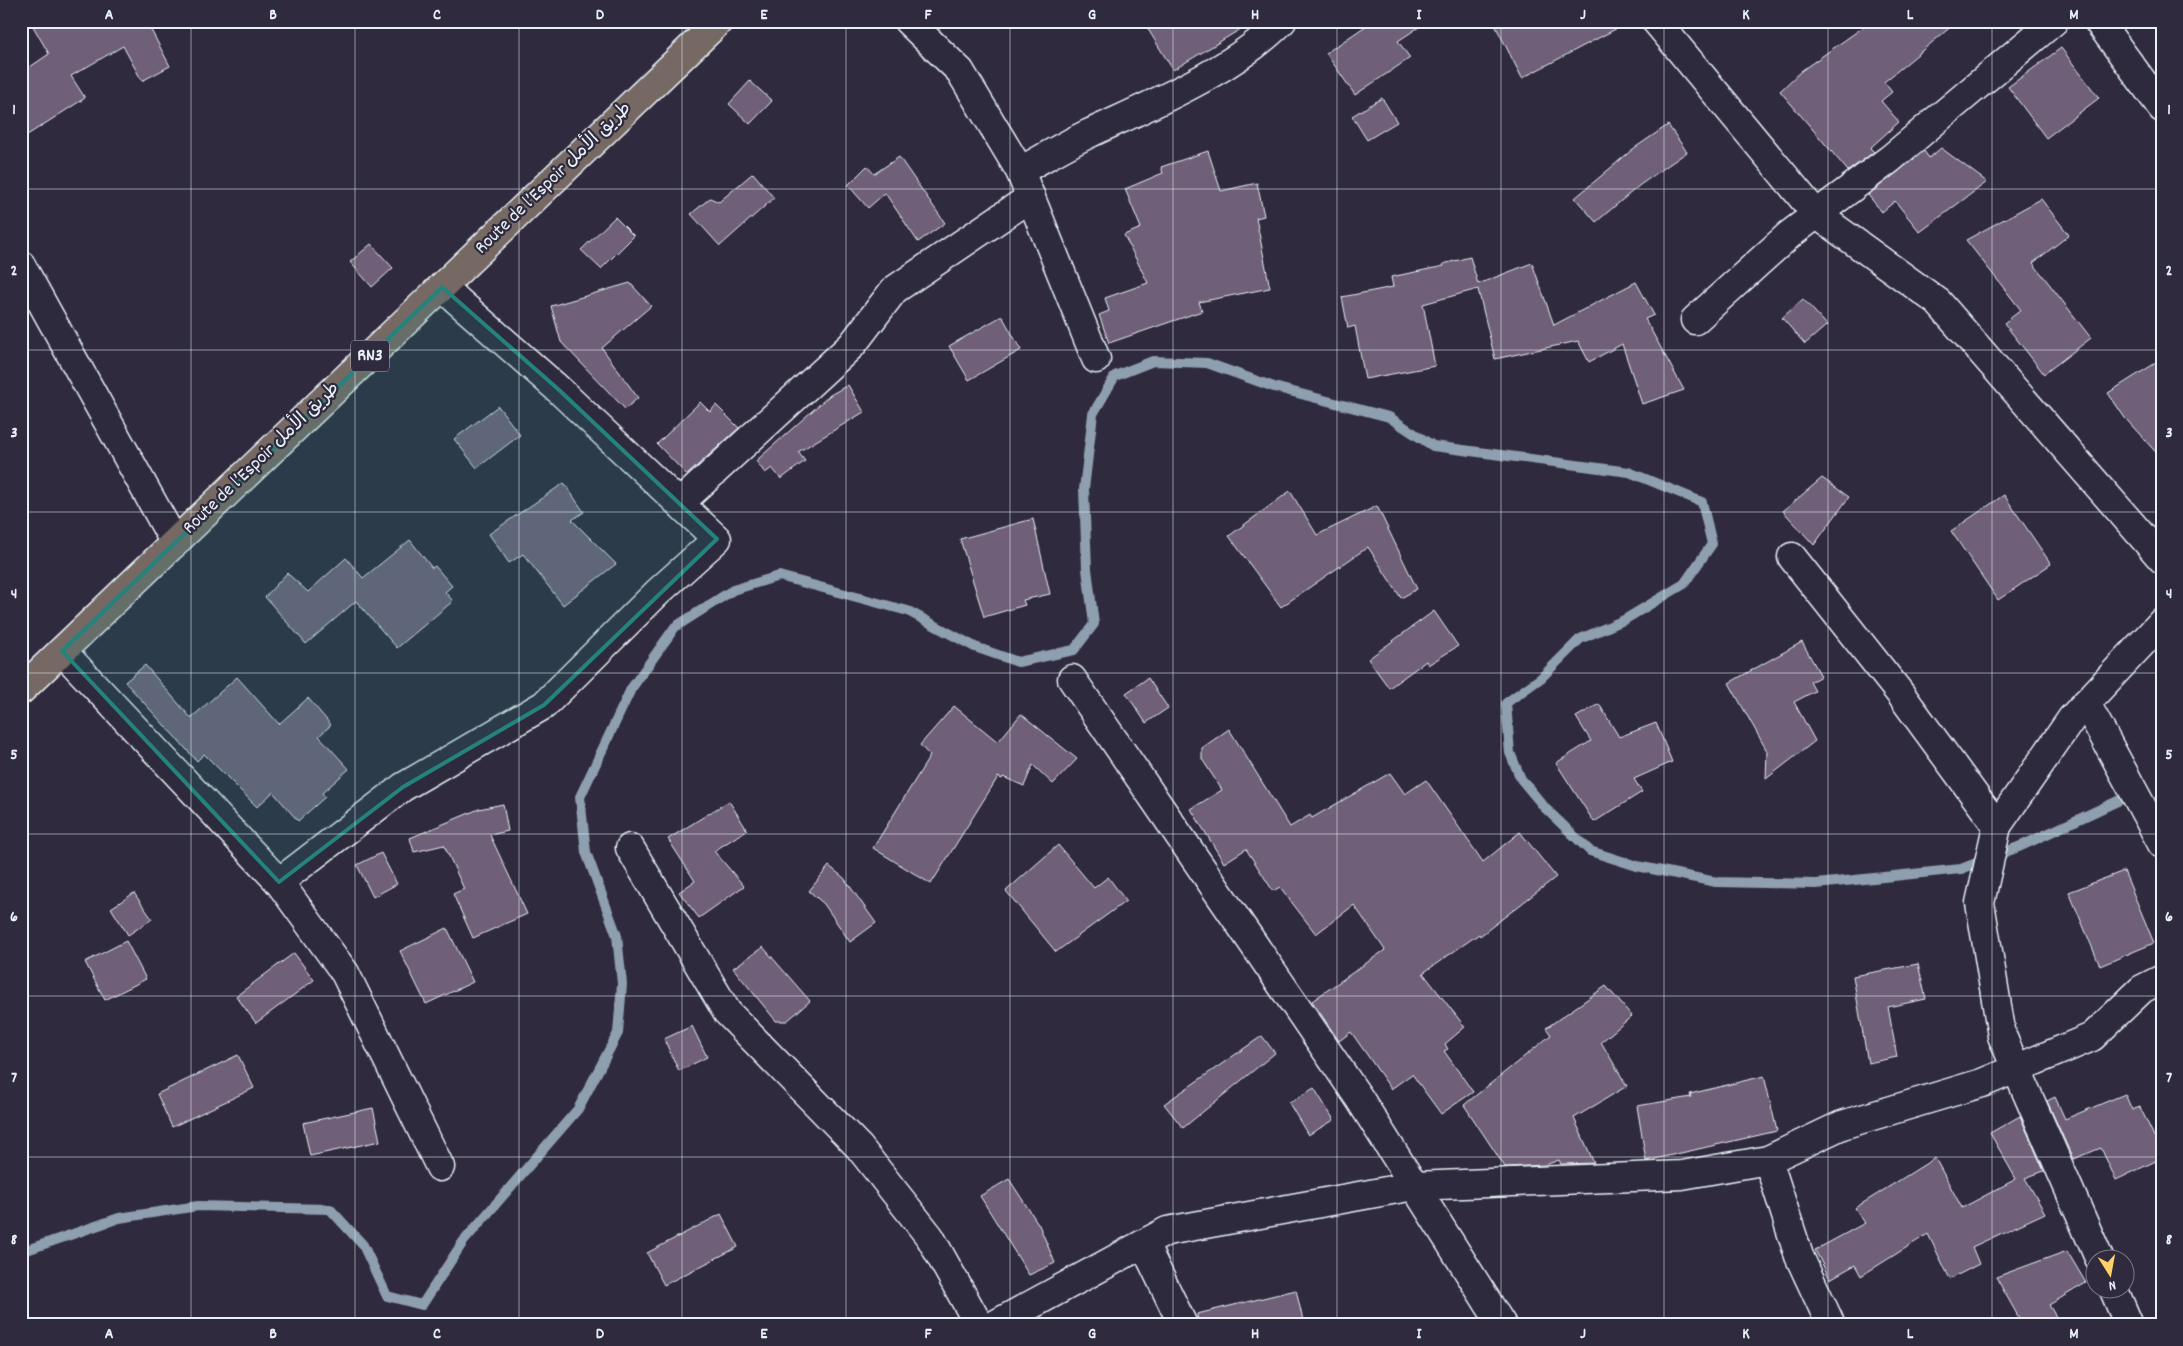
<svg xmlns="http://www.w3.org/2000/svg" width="2183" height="1346" font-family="Dekko,'Playpen Sans Arabic',sans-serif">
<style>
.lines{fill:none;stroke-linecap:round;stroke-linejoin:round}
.stream{stroke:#8e9faf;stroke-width:10}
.building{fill:#6f5e78;stroke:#e8f1f8}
.minor-casing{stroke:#e8f1f8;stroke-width:31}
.highway-casing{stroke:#e8f1f8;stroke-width:31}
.minor{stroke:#2f2a3d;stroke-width:28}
.highway{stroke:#766964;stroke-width:28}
.marked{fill:#25827c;fill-opacity:0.2;stroke:#25827c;stroke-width:4;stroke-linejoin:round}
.grid{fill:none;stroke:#e8f1f8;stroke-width:1;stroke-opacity:0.55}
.labels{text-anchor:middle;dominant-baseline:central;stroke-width:4.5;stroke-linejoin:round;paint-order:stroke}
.shield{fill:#2f2a3d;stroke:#b0b5c0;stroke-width:1}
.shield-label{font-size:18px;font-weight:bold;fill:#e8f1f8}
.street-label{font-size:19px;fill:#e8f1f8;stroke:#2f2a3d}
.neatline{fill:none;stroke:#e8f1f8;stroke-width:2}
.grid-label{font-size:16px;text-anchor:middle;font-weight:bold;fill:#e8f1f8}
</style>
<rect width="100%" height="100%" fill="#2f2a3d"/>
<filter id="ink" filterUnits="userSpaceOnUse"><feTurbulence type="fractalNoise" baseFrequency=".02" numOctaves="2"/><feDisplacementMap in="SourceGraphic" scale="10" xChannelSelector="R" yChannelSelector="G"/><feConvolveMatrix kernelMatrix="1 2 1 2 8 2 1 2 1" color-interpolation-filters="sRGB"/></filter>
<g filter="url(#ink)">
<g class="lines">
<path class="stream" d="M 21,1252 L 119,1218 L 198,1206 L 330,1209 L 363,1245 L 387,1296 L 422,1305 L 463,1242 L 578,1109 L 618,1033 L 622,984 L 617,936 L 586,852 L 580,797 L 631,689 L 675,627 L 733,590 L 779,576 L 908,611 L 975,647 L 1018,662 L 1074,650 L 1094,624 L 1087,569 L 1084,489 L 1093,414 L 1115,376 L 1153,361 L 1207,363 L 1274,387 L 1389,417 L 1433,446 L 1629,472 L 1702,502 L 1712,544 L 1684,584 L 1624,620 L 1580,639 L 1541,678 L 1506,703 L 1510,753 L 1521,779 L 1546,809 L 1590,851 L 1637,866 L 1716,882 L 1816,884 L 1961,869 L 2021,846 L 2122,799"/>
</g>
<g class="building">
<path d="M 30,21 L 166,21 L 151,30 L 170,66 L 142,81 L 123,46 L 71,76 L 85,98 L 21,139 L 21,73 L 49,54 Z"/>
<path d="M 1143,21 L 1254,21 L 1173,70 Z"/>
<path d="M 1373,21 L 1428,21 L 1398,41 L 1410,58 L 1355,95 L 1326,53 Z"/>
<path d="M 1493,21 L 1631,21 L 1522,78 Z"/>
<path d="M 1872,21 L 1958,21 L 1884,82 L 1892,92 L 1881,101 L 1899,122 L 1870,148 L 1874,152 L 1848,171 L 1780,91 L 1801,71 Z"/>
<path d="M 2061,48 L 2099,98 L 2046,138 L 2008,87 Z"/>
<path d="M 750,81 L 772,101 L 750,124 L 729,104 Z"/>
<path d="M 1382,98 L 1397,122 L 1367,140 L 1352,116 Z"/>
<path d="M 1668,125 L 1687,152 L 1640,185 L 1596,222 L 1575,198 L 1633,149 Z"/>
<path d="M 1941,148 L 1987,182 L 1920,232 L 1895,201 L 1882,212 L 1868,195 L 1924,151 L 1929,158 Z"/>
<path d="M 1208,151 L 1221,191 L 1257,183 L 1264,216 L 1256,218 L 1270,288 L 1199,302 L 1202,311 L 1109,343 L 1099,315 L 1109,311 L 1105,298 L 1148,283 L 1124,235 L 1141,228 L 1125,189 L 1163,173 L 1161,167 Z"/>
<path d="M 899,157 L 945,223 L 918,242 L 885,193 L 868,208 L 848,185 L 867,166 L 874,174 Z"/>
<path d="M 753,173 L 774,198 L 720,246 L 691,214 L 710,198 L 719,202 Z"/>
<path d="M 2041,199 L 2069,235 L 2033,263 L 2091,338 L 2044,374 L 2004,323 L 2021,310 L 1966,240 Z"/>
<path d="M 615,217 L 634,236 L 601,269 L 581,250 Z"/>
<path d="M 371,244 L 393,268 L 372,287 L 350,262 Z"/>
<path d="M 1470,257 L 1478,284 L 1532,263 L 1554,325 L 1636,282 L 1654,315 L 1645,319 L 1684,390 L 1642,404 L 1622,344 L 1589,362 L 1578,341 L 1495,359 L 1478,289 L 1423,304 L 1435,366 L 1365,379 L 1355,326 L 1348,328 L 1342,297 L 1393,287 L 1391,277 L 1444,266 L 1443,264 Z"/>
<path d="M 630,283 L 651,306 L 602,348 L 638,398 L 625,409 L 561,342 L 551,306 Z"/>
<path d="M 1803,299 L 1827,325 L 1805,344 L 1782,318 Z"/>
<path d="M 1002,316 L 1021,350 L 969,380 L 949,346 Z"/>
<path d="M 2162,359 L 2162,459 L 2125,418 L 2108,393 Z"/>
<path d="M 848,385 L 864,412 L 798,452 L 805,461 L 781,479 L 772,468 L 765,473 L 756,461 L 830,395 Z"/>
<path d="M 700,402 L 710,412 L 716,405 L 739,428 L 687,475 L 657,444 Z"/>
<path d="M 498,406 L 520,435 L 477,468 L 454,439 Z"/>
<path d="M 1822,478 L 1849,497 L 1814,545 L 1783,511 Z"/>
<path d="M 564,483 L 584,512 L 572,520 L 616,564 L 563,605 L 523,554 L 509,563 L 489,534 Z"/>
<path d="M 1290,491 L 1317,535 L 1377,506 L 1417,589 L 1401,598 L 1368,547 L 1281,607 L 1229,536 Z"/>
<path d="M 2004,495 L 2051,564 L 1998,600 L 1951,531 Z"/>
<path d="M 1033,519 L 1050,594 L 1023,600 L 1025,605 L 984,617 L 960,539 Z"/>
<path d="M 410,540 L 432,568 L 435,566 L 452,586 L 445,592 L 453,601 L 397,648 L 356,601 L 306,644 L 265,597 L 287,573 L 308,592 L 346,558 L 363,578 Z"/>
<path d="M 1434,611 L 1458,646 L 1428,665 L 1426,661 L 1389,688 L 1368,659 Z"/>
<path d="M 1802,642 L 1821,676 L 1810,682 L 1815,691 L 1794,702 L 1815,741 L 1766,779 L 1767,751 L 1729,683 Z"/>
<path d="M 145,665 L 191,718 L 237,677 L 279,724 L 308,698 L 331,725 L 319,736 L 349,769 L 322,793 L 325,797 L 298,821 L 273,792 L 257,807 L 204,754 L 197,761 L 125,682 Z"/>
<path d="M 1148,678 L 1168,708 L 1146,723 L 1126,693 Z"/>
<path d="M 1599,704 L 1619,737 L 1656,723 L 1672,762 L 1634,779 L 1642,792 L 1594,822 L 1556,763 L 1591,741 L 1576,717 Z"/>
<path d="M 954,706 L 998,742 L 1021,714 L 1077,759 L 1053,784 L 1033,765 L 1024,786 L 1003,777 L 1002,779 L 998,777 L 931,884 L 873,848 L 930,756 L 920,745 Z"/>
<path d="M 1229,729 L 1290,827 L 1310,815 L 1312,818 L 1390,773 L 1405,794 L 1426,780 L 1483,862 L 1520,832 L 1556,877 L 1480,936 L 1479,934 L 1423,973 L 1465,1027 L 1445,1044 L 1448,1049 L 1444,1051 L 1473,1092 L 1441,1114 L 1412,1074 L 1391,1089 L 1351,1032 L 1339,1041 L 1312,1001 L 1385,950 L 1354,905 L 1316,934 L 1280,887 L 1273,891 L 1246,849 L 1224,863 L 1191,809 L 1222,790 L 1202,759 L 1202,748 Z"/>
<path d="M 729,801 L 747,830 L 714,851 L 744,886 L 699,918 L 679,892 L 695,881 L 668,839 Z"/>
<path d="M 503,804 L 508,831 L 490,835 L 527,914 L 473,938 L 453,894 L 464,889 L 444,845 L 414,852 L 410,838 L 479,809 Z"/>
<path d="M 1058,845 L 1094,888 L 1108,877 L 1126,901 L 1056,952 L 1006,891 Z"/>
<path d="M 381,853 L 397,884 L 373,897 L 357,865 Z"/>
<path d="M 829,866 L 844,878 L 876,923 L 850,942 L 824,904 L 809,891 Z"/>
<path d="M 2124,871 L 2154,943 L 2100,966 L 2069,892 Z"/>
<path d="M 134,893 L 152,919 L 128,935 L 111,908 Z"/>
<path d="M 447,928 L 473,982 L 426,1004 L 400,951 Z"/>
<path d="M 126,941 L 146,979 L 105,1000 L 85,962 Z"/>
<path d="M 763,947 L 810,1001 L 787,1021 L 776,1021 L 733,968 Z"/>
<path d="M 294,953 L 314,980 L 256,1023 L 236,996 Z"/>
<path d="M 1918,964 L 1926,999 L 1888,1007 L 1897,1057 L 1868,1063 L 1853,976 Z"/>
<path d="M 1606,986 L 1632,1016 L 1601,1042 L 1627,1086 L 1574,1118 L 1594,1163 L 1561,1164 L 1559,1160 L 1545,1165 L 1505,1167 L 1464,1105 L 1551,1035 L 1546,1028 Z"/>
<path d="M 692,1026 L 707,1057 L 679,1071 L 664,1039 Z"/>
<path d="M 1262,1036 L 1275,1053 L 1183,1128 L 1164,1104 Z"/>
<path d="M 238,1055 L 254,1088 L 172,1127 L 157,1094 Z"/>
<path d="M 1764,1076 L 1777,1131 L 1646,1161 L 1637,1106 L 1691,1097 L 1690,1094 Z"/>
<path d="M 1314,1088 L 1334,1120 L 1308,1135 L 1289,1103 Z"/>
<path d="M 2125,1094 L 2132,1110 L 2140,1107 L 2162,1153 L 2162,1158 L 2116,1180 L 2101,1148 L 2073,1159 L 2047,1101 L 2055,1097 L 2065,1119 Z"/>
<path d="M 373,1108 L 380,1141 L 310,1156 L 303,1123 Z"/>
<path d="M 2020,1116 L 2044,1171 L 2025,1178 L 2045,1213 L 1972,1247 L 1979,1264 L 1950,1279 L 1928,1234 L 1861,1276 L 1855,1265 L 1830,1279 L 1815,1250 L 1865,1223 L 1855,1208 L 1935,1158 L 1962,1208 L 2016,1179 L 1990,1133 Z"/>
<path d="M 1009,1179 L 1039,1225 L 1055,1263 L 1029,1275 L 980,1196 Z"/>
<path d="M 721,1214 L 738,1247 L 664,1285 L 647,1253 Z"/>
<path d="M 2067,1251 L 2086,1283 L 2049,1305 L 2061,1325 L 2023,1325 L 1996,1277 Z"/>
<path d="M 1296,1290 L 1304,1325 L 1198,1325 L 1197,1314 Z"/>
</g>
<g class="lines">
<g class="minor-casing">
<g id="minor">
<path d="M 908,21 L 960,71 L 1020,171 L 1096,359"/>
<path d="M 1656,21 L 1816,214 L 1938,302 L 2162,559"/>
<path d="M 2098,21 L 2162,108"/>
<path d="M 1020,171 C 1042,159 1065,145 1088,134 C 1150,105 1233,71 1282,21"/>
<path d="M 21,265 L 175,543"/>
<path d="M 1695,320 L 1789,235 L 1890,159 L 2054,21"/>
<path d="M 680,503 L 852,345 L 894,290 L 1031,197"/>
<path d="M 1792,557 L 1899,692 L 1997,826"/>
<path d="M 62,651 L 279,882 L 345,973 L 440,1167"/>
<path d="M 1072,679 L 1359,1098 L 1502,1325"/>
<path d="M 2086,703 L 2162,844"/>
<path d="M 630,848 L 727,1012 L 859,1147 L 930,1237 L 979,1325"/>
<path d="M 279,882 L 403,787 L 544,705 L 658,592 L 717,539 L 558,389 L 442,287"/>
<path d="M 1768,1160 L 1799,1256 L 1831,1325"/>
<path d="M 1144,1244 L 1183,1325"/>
<path d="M 2099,1258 L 2002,1036 L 1980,903 L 1997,826 L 2072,718 L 2162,622"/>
<path d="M 2113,1288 L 2129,1325"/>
<path d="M 994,1325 L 1167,1231 L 1414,1186 L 1682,1175 L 1768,1160 L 1842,1125 L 1982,1083 L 2092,1037 L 2142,989 L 2162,979"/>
</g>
</g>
<g class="highway-casing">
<path id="highway" d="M 21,690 L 719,21"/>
</g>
<use href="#minor" class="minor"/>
<use href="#highway" class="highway"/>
</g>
</g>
<path class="marked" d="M 442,287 L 558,389 L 717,539 L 544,705 L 403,787 L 279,882 L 62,651 Z"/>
<path class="grid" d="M 191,21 L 191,1325M 355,21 L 355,1325M 519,21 L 519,1325M 682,21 L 682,1325M 846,21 L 846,1325M 1010,21 L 1010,1325M 1173,21 L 1173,1325M 1337,21 L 1337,1325M 1501,21 L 1501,1325M 1664,21 L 1664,1325M 1828,21 L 1828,1325M 1992,21 L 1992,1325M 21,189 L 2162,189M 21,350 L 2162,350M 21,512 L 2162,512M 21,673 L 2162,673M 21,834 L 2162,834M 21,996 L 2162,996M 21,1157 L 2162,1157"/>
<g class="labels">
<rect class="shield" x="351" y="340.5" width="38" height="31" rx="4"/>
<g class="shield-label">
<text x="370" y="356">RN3</text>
</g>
<g class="street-label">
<text transform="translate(554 179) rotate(-44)">Route de l’Espoir طريق الأمل</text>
<text transform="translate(262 459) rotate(-44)">Route de l’Espoir طريق الأمل</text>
</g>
</g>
<rect width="2183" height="1346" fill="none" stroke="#2f2a3d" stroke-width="55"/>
<g transform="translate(2110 1274) rotate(169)"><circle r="24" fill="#2f2a3d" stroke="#797a88"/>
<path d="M0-4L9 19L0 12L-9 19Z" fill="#ffd166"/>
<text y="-8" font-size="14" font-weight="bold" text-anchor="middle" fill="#e8f1f8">N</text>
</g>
<rect x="28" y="28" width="2128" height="1290" class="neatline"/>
<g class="grid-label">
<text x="109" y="19">A</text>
<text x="273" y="19">B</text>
<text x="437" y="19">C</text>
<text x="600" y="19">D</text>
<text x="764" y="19">E</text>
<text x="928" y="19">F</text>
<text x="1092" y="19">G</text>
<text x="1255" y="19">H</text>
<text x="1419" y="19">I</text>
<text x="1583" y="19">J</text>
<text x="1746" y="19">K</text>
<text x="1910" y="19">L</text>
<text x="2074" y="19">M</text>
<text x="14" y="114">1</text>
<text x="2169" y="114">1</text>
<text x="14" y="275">2</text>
<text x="2169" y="275">2</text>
<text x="14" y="437">3</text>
<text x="2169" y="437">3</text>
<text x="14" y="598">4</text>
<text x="2169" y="598">4</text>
<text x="14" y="759">5</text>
<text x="2169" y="759">5</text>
<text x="14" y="921">6</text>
<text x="2169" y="921">6</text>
<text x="14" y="1082">7</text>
<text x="2169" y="1082">7</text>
<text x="14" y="1244">8</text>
<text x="2169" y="1244">8</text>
<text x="109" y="1338">A</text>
<text x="273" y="1338">B</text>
<text x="437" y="1338">C</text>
<text x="600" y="1338">D</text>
<text x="764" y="1338">E</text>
<text x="928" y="1338">F</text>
<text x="1092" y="1338">G</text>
<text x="1255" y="1338">H</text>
<text x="1419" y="1338">I</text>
<text x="1583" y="1338">J</text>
<text x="1746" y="1338">K</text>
<text x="1910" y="1338">L</text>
<text x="2074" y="1338">M</text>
</g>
</svg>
